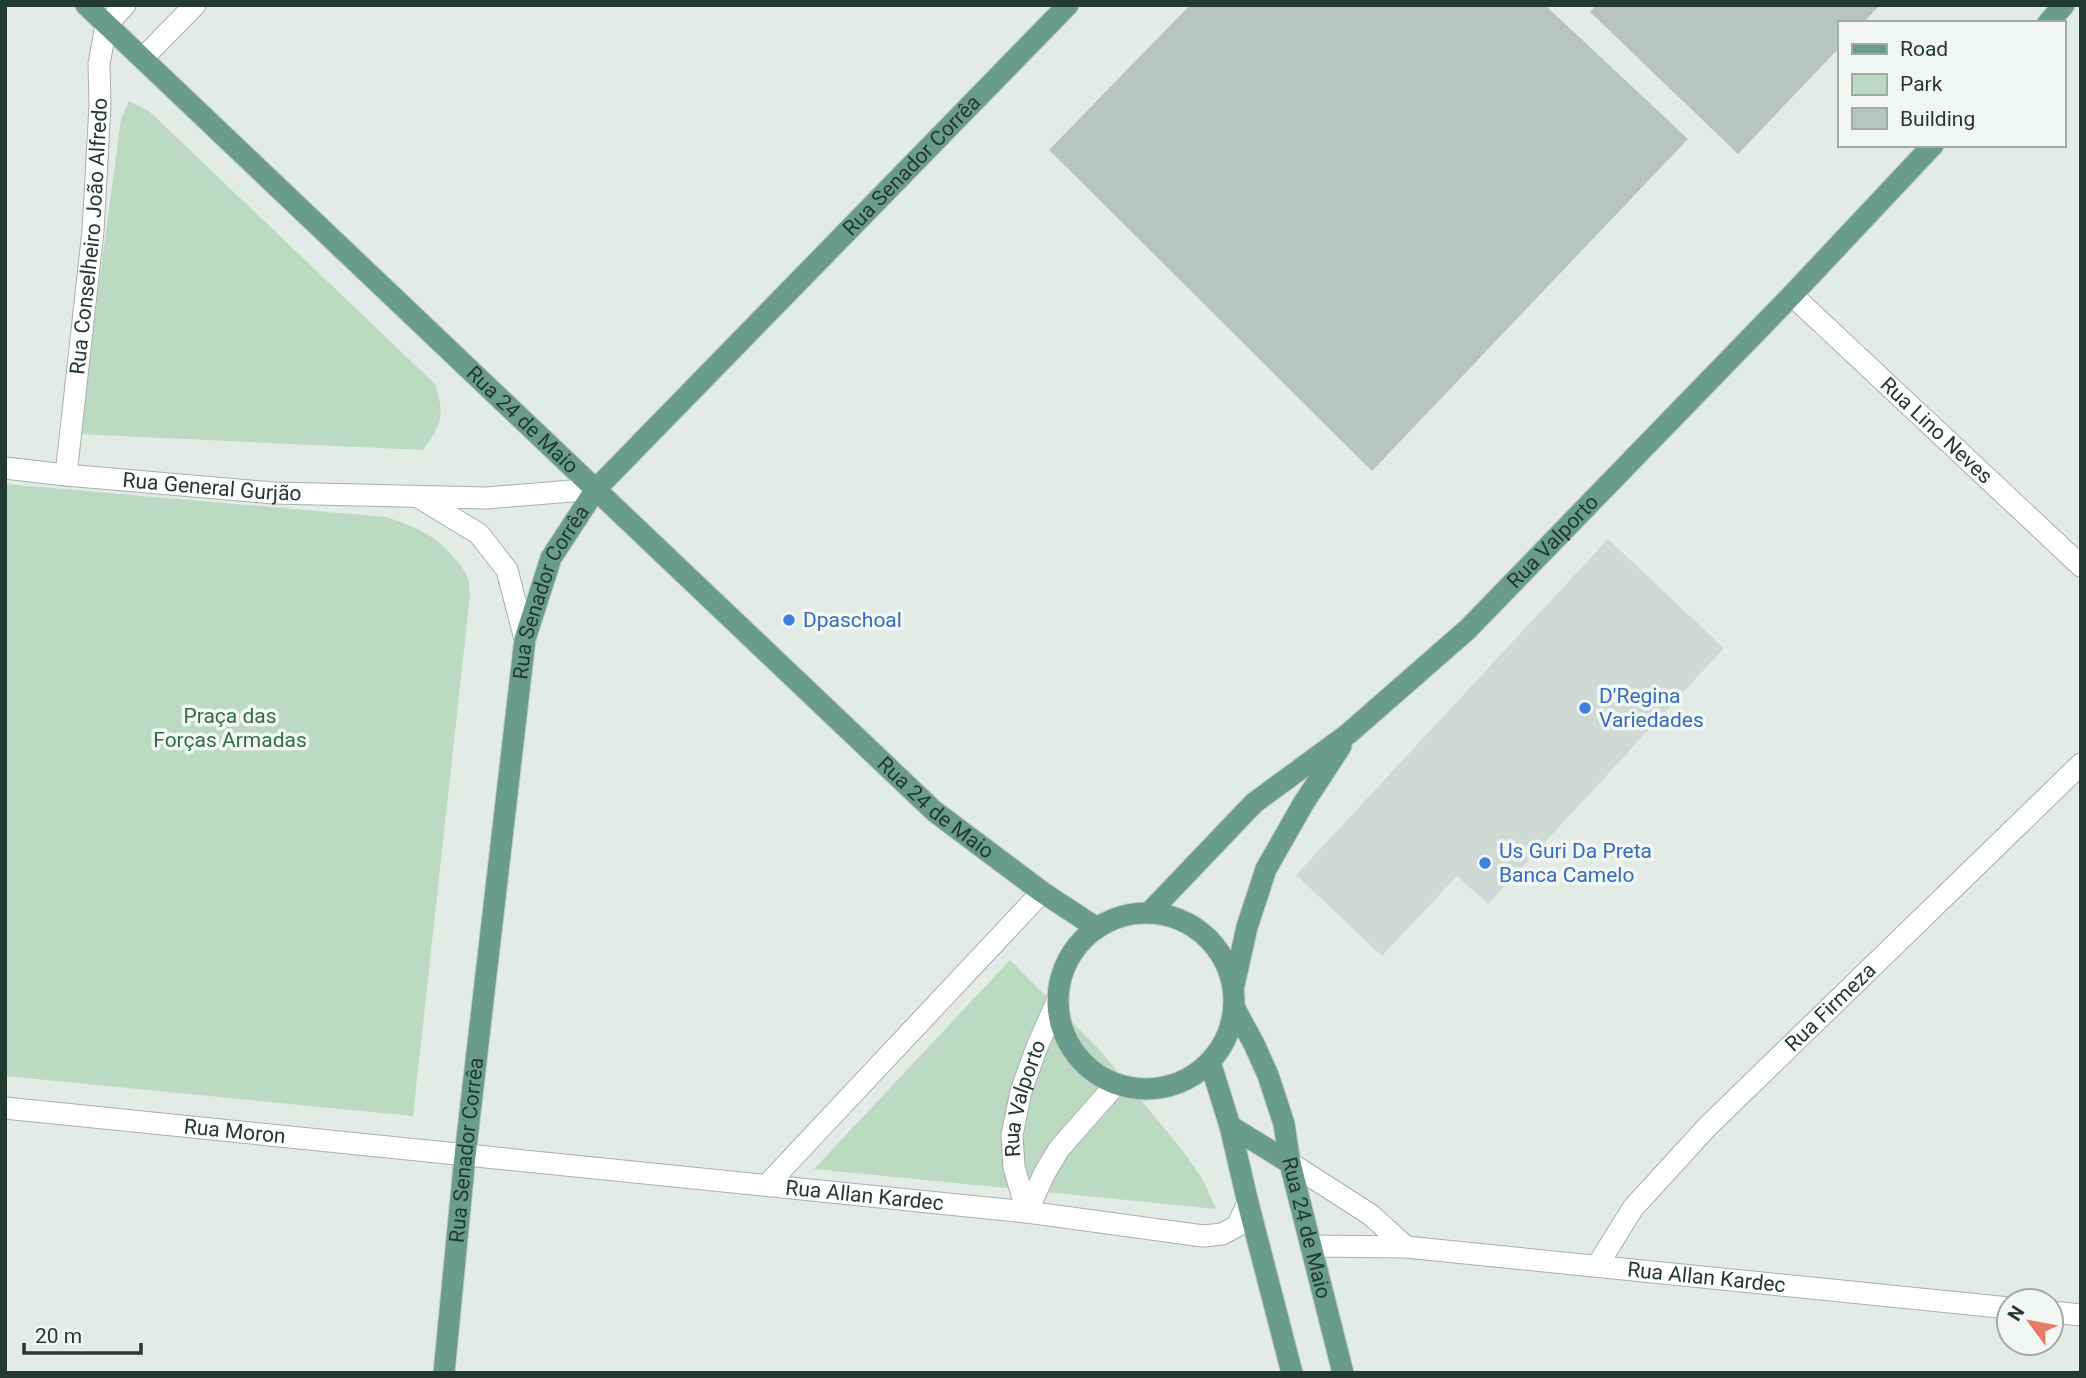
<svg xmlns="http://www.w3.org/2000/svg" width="2086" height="1378" font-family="Roboto,sans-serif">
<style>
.built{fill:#d0dad5}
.green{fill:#bcdac2}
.building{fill:#b7c5bf}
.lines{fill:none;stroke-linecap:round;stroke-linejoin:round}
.minor-casing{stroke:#a5b2ac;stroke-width:23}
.major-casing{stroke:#c1c8c6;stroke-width:23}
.minor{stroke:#fff;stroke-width:21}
.major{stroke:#6a9c8b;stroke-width:21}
.shop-dot{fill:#3f7fe0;stroke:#f2f7f4;stroke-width:2.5}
.labels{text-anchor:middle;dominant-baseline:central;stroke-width:7;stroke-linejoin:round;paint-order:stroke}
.street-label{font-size:21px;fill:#233a32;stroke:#f2f7f4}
.shop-label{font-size:21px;fill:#366cbe;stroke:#f2f7f4;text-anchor:start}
.park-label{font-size:21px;fill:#316d44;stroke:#f2f7f4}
</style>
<rect width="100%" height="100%" fill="#e2ebe6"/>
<path class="built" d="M 1608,539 L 1724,648 L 1488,904 L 1457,876 L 1382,956 L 1296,875 Z"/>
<g class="green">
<path d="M 129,101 L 149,111 L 435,384 C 445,416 442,423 423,450 L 79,434 L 121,119 Z"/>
<path d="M 5,484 L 386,517 C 414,526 438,536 456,560 C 460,565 466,572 468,579 C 470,583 469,590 470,595 L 413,1116 L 5,1076 Z"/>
<path d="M 1010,960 L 1098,1048 L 1183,1151 L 1203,1180 L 1216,1209 L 814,1169 Z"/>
</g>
<g class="building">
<path d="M 1190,5 L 1545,5 L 1688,139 L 1372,471 L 1049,150 Z"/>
<path d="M 1596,5 L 1880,5 L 1863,23 L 1839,23 L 1839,48 L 1738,154 L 1590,12 Z"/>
</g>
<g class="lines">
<g class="minor-casing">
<g id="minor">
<path d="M 143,58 L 195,5"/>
<path id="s1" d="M 1792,295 L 2081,566"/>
<path id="s2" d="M 5,468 L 66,475 L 274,493 L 486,498 L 596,489"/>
<path id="s3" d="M 66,475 L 93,231 L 100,105 L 99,64 L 106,25 L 125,5"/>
<path d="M 420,498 L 479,534 L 507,570 L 525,639"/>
<path id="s4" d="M 5,1108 L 1027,1212 L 1203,1236 L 1222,1234 L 1237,1226 L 1248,1203"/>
<path d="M 1290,1163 L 1371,1215 L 1406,1247"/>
<path d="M 767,1185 L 1042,892"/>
<path id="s5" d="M 1027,1212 L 1014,1167 L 1012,1135 L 1021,1091 L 1037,1047 L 1058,999"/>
<path d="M 1027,1212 L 1044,1174 L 1059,1149 L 1116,1084"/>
<path id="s6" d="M 1311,1246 L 1406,1247 L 2009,1308"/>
<path id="s7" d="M 1597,1266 L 1633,1208 L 1707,1127 L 2081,764"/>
<path d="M 2051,1312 L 2081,1315"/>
</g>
</g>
<g class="major-casing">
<g id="major">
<path id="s8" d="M 86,5 L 934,811 L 1042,892 L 1097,928"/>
<path d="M 2048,23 L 2064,5"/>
<path id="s9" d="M 1149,913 L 1254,803 L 1348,734 L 1468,629 L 1792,295 L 1933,145"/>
<circle cx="1146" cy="1001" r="88"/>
<path d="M 1234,985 L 1247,927 L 1266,869 L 1303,804 L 1341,746"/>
<path id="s10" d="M 1234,1007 L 1254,1044 L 1268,1075 L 1284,1124 L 1290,1163 L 1343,1373"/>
<path d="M 1210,1062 L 1230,1126 L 1248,1203 L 1292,1373"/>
<path d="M 1230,1126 L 1290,1163"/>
<path id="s11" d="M 444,1373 L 465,1156 L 525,639 L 551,558 L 596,489 L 1068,5"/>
</g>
</g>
<use href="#minor" class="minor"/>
<use href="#major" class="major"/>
</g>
<g class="shop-dot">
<circle cx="789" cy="620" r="7"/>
<circle cx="1585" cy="708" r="7"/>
<circle cx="1485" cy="863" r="7"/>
</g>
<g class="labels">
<g class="street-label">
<text stroke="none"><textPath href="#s11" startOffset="1358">Rua Senador Corrêa</textPath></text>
<text stroke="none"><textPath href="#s3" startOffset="240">Rua Conselheiro João Alfredo</textPath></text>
<text stroke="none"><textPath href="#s8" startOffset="602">Rua 24 de Maio</textPath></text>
<text stroke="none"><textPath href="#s1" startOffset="198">Rua Lino Neves</textPath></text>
<text stroke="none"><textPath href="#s2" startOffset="208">Rua General Gurjão</textPath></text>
<text stroke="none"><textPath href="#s9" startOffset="550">Rua Valporto</textPath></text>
<text stroke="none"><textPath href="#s11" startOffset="791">Rua Senador Corrêa</textPath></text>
<text stroke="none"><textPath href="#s8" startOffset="1169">Rua 24 de Maio</textPath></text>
<text stroke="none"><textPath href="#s7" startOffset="350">Rua Firmeza</textPath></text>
<text stroke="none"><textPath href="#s5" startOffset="117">Rua Valporto</textPath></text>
<text stroke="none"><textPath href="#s4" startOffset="231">Rua Moron</textPath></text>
<text stroke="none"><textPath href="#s11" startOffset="224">Rua Senador Corrêa</textPath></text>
<text stroke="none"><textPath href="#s4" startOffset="864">Rua Allan Kardec</textPath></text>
<text stroke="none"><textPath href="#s10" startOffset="234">Rua 24 de Maio</textPath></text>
<text stroke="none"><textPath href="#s6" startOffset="397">Rua Allan Kardec</textPath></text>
</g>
<g class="shop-label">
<text x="803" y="620">Dpaschoal</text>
<text x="1599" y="696">D'Regina<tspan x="1599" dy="24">Variedades</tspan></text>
<text x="1499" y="851">Us Guri Da Preta<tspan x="1499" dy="24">Banca Camelo</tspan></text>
</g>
<g class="park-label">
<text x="230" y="716">Praça das<tspan x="230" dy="24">Forças Armadas</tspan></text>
</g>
</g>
<rect width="2086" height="1378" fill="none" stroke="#233a32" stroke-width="14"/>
<rect x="1838" y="21" width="228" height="126" fill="#f2f7f4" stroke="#9faba6" stroke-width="2"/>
<rect x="1852" y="44" width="35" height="10" fill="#6a9c8b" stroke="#9faba6" stroke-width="2"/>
<text x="1900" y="56" font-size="21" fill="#233a32">Road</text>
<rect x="1852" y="74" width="35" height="21" fill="#bcdac2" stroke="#9faba6" stroke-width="2"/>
<text x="1900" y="91" font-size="21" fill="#233a32">Park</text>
<rect x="1852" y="108" width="35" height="21" fill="#b7c5bf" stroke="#9faba6" stroke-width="2"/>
<text x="1900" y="126" font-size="21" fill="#233a32">Building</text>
<g transform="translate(2030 1322) rotate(302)"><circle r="33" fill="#f2f7f4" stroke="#9faba6" stroke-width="2"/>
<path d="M0-5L12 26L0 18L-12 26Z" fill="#e57b65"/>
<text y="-10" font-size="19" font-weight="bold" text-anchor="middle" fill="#233a32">N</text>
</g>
<path d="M24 1343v10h117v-10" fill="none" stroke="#233a32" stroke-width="3.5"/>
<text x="35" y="1343" font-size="21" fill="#233a32" stroke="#f2f7f4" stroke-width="5" paint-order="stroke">20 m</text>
</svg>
